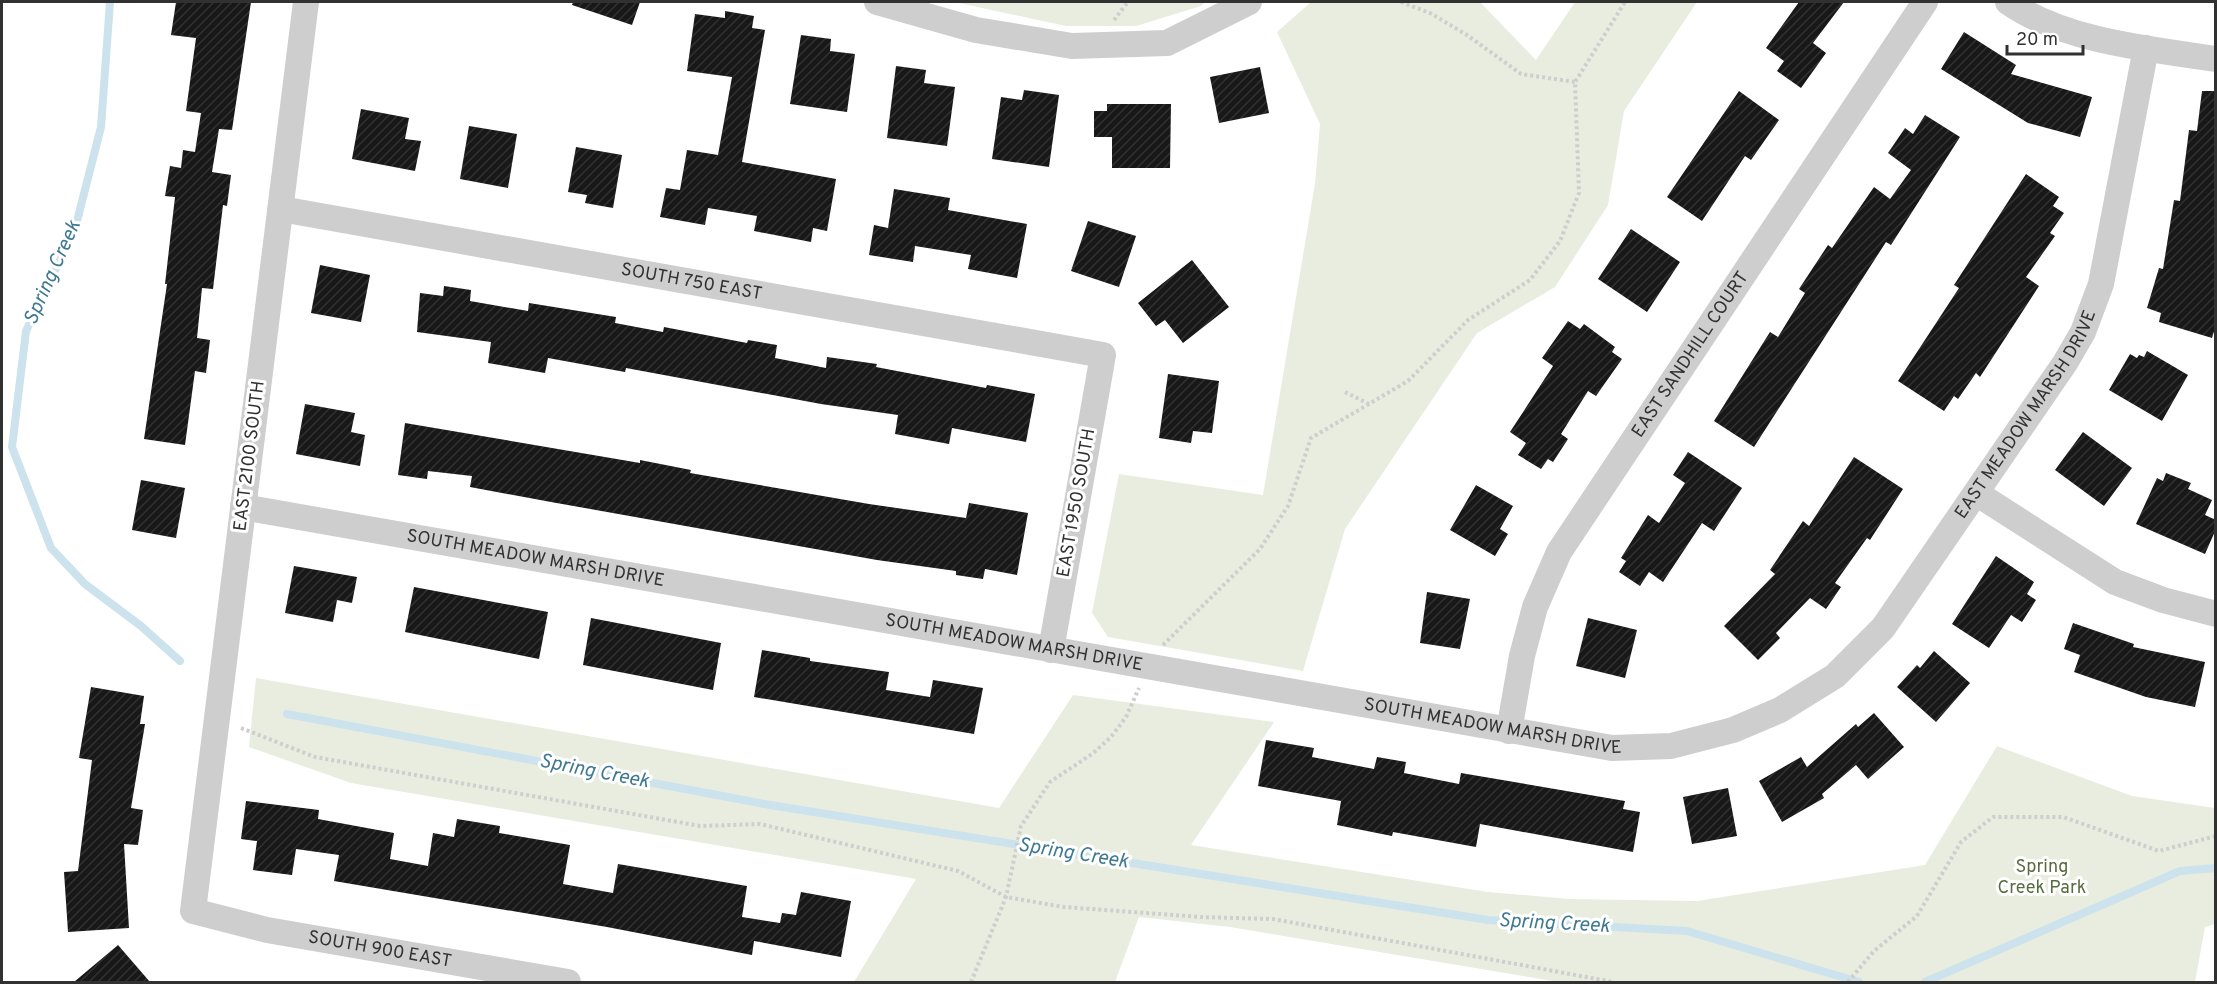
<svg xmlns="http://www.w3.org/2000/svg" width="2217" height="984" font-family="Overpass,sans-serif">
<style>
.park{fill:#e8eddf}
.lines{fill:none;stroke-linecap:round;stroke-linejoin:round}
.stream{stroke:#cce2ec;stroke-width:8}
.building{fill:url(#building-hatch)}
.path{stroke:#cecece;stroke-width:4;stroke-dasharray:3 3;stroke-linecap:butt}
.street{stroke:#cecece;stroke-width:26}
.labels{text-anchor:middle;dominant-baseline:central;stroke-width:6;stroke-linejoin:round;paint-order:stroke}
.street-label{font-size:18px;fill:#313131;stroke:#fff}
.park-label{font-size:18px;fill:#576c3e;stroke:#fff}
.water-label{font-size:20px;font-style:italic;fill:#3f7892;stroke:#fff}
</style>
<defs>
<pattern id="building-hatch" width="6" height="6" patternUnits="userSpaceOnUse" patternTransform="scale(1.5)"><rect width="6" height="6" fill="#181818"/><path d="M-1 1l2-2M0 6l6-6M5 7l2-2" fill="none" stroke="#313131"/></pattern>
</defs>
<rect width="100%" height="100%" fill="#fff"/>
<g class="park">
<path d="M 954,2 L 1205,2 L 1201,6 L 1136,26 L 1066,26 Z"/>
<path d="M 1311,2 L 1480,2 L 1536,60 L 1575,2 L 1697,2 L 1624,111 L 1608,205 L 1555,287 L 1477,333 L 1345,529 L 1303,671 L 1108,637 L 1092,613 L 1119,474 L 1263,495 L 1315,184 L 1320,124 L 1277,32 Z"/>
<path d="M 256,678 L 999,808 L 1073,695 L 1274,722 L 1191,845 L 1488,892 L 1569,899 L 1697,901 L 1925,865 L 1997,746 L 2132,796 L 2215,808 L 2215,924 L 2205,927 L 2195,982 L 1559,982 L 1230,927 L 1139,917 L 1115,982 L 854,982 L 916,879 L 351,783 L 249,747 Z"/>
</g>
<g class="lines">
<g class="stream">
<path d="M 110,2 L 101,127 L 75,229 L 26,331 L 12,447 L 51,548 L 85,584 L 141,626 L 180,661"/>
<path d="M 287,714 L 770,805 L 1488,920 L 1687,931 L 1859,982"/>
<path d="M 1925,982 L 2180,871 L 2216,868"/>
</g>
</g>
<g class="building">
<path d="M 176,2 L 251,2 L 232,130 L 219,129 L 212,172 L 231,175 L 227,206 L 223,205 L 213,289 L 202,288 L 197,338 L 210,340 L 206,373 L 195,371 L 185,445 L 144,439 L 167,284 L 165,284 L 175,197 L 165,196 L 170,166 L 181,168 L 183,150 L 195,152 L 201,113 L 186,111 L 196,38 L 171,35 Z"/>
<path d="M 573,2 L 640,2 L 632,25 L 572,5 Z"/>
<path d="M 1799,2 L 1844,2 L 1813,43 L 1826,53 L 1801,88 L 1777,71 L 1784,61 L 1766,48 Z"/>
<path d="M 725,11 L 754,16 L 752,28 L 765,30 L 742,162 L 836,179 L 827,231 L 813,228 L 811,242 L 754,231 L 757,216 L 708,208 L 705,225 L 660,217 L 666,188 L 680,190 L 687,150 L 718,155 L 732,77 L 687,71 L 695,14 L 725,18 Z"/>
<path d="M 1964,32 L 2016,65 L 2011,74 L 2092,97 L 2080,137 L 2028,123 L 1941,69 Z"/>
<path d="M 801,35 L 831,39 L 830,51 L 855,54 L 847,112 L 790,104 Z"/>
<path d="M 896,66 L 926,70 L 924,83 L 955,87 L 947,146 L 887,138 Z"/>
<path d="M 1260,67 L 1269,113 L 1219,123 L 1210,77 Z"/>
<path d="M 1024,90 L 1059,95 L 1049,167 L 992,159 L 1001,97 L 1022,100 Z"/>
<path d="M 1739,91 L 1779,120 L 1751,160 L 1745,156 L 1702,221 L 1667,197 Z"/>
<path d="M 2202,91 L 2216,91 L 2216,325 L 2212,338 L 2159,322 L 2161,313 L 2147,308 L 2159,268 L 2163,269 L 2174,200 L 2180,201 L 2189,130 L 2197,131 Z"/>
<path d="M 1107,104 L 1171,104 L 1170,168 L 1112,168 L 1112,137 L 1094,137 L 1094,111 L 1107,111 Z"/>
<path d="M 361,109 L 409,118 L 405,139 L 421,141 L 415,171 L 352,159 Z"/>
<path d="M 1925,115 L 1960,137 L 1891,245 L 1886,242 L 1754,447 L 1714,421 L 1770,332 L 1778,337 L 1805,293 L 1799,289 L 1828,245 L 1832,248 L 1874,187 L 1890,199 L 1911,170 L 1888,153 L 1905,128 L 1913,134 Z"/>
<path d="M 469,126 L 517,134 L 508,188 L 460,179 Z"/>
<path d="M 576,147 L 622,155 L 613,208 L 585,203 L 587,195 L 568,192 Z"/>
<path d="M 2026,174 L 2059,197 L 2053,206 L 2064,213 L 2050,233 L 2055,236 L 2026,277 L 2039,286 L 1980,377 L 1976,373 L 1958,399 L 1954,396 L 1944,411 L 1898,381 L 1959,288 L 1954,285 Z"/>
<path d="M 894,189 L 950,198 L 948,210 L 1027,224 L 1017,278 L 968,269 L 971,255 L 915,246 L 913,262 L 869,255 L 874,225 L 888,228 Z"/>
<path d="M 1088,221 L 1136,236 L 1119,287 L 1071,271 Z"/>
<path d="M 1631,229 L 1680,262 L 1647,312 L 1598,279 Z"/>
<path d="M 1192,260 L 1229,307 L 1183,343 L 1165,320 L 1156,326 L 1138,303 Z"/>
<path d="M 320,265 L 370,275 L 361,322 L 311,313 Z"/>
<path d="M 444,286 L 471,290 L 470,301 L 528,311 L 529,303 L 616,317 L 615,323 L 663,332 L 664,327 L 747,343 L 748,340 L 777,345 L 775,358 L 826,368 L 827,357 L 877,364 L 876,367 L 986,388 L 987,385 L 1035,394 L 1026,442 L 952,428 L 949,444 L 895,434 L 898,415 L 821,404 L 626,368 L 625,372 L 548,358 L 545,373 L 488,363 L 491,342 L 417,332 L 420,293 L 443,296 Z"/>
<path d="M 1568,321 L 1580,329 L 1584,324 L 1615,347 L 1612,352 L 1622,359 L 1596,396 L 1588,391 L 1561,434 L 1568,439 L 1553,462 L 1548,459 L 1541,469 L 1518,455 L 1526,443 L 1510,432 L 1553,366 L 1542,358 Z"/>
<path d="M 2147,351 L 2188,375 L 2162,421 L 2109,390 L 2130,354 L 2137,358 L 2139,355 L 2144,357 Z"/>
<path d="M 1168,374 L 1219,381 L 1212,433 L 1193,431 L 1191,443 L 1159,438 Z"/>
<path d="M 305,404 L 355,413 L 351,432 L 365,435 L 360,466 L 296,454 Z"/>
<path d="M 405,423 L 640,463 L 640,460 L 691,470 L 690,473 L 869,504 L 966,518 L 969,503 L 1028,513 L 1017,575 L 985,569 L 983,579 L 956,575 L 956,571 L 877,560 L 551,502 L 470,487 L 472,476 L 428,471 L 427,479 L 398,475 Z"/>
<path d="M 2083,432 L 2132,468 L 2104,506 L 2055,470 Z"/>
<path d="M 1688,452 L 1742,488 L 1714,531 L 1702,523 L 1663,582 L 1649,572 L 1640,586 L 1619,572 L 1626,561 L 1621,558 L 1648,515 L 1659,523 L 1685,483 L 1673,475 Z"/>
<path d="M 1854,457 L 1903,489 L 1870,540 L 1867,538 L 1835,583 L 1841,587 L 1826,609 L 1810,598 L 1776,633 L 1780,638 L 1758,660 L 1724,626 L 1775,574 L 1770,570 L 1803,521 L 1809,526 Z"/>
<path d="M 2166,473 L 2191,483 L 2188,489 L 2212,500 L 2205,515 L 2216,520 L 2216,529 L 2205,554 L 2136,524 L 2157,478 L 2163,481 Z"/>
<path d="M 141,480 L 185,488 L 176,538 L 132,530 Z"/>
<path d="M 1476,485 L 1513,506 L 1500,529 L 1508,534 L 1495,556 L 1450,530 Z"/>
<path d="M 1996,556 L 2034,582 L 2027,594 L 2036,600 L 2022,622 L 2011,615 L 1989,648 L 1952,624 Z"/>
<path d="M 294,566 L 357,577 L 352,603 L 337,600 L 333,622 L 285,613 Z"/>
<path d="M 414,587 L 548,612 L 539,659 L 405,632 Z"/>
<path d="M 1427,592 L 1470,599 L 1460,649 L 1420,643 Z"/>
<path d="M 591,618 L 721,643 L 713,690 L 583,665 Z"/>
<path d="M 1588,618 L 1637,630 L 1625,678 L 1576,666 Z"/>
<path d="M 2073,623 L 2134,644 L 2133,647 L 2205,662 L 2195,707 L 2146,697 L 2074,672 L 2080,655 L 2064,649 Z"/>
<path d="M 762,650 L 810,658 L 810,661 L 889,672 L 886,690 L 930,697 L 933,680 L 983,688 L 974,734 L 754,697 Z"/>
<path d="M 1934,651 L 1970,683 L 1936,722 L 1897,687 L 1917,665 L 1920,668 Z"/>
<path d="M 91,687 L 144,696 L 140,724 L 145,724 L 131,808 L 143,810 L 138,845 L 124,844 L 129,928 L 68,932 L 64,872 L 78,871 L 92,760 L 79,758 Z"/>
<path d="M 1874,713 L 1904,747 L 1868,779 L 1856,765 L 1822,794 L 1824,798 L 1782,822 L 1759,781 L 1801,757 L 1807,767 L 1856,724 L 1858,727 Z"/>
<path d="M 1266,740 L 1314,748 L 1312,757 L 1374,769 L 1377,757 L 1406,762 L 1404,773 L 1459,784 L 1461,773 L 1625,801 L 1623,809 L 1640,812 L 1633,852 L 1480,824 L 1476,847 L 1393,832 L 1392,836 L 1337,825 L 1341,801 L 1258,786 Z"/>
<path d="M 1728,788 L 1737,836 L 1692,844 L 1683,797 Z"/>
<path d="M 246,801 L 319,810 L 318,819 L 394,833 L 390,859 L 428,866 L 433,833 L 454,837 L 457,819 L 500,826 L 499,833 L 570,845 L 563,884 L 613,893 L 618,864 L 747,886 L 742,917 L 780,923 L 782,913 L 796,915 L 801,892 L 851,901 L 841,957 L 754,941 L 752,955 L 607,927 L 334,881 L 339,855 L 296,849 L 292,875 L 253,870 L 257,841 L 241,839 Z"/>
<path d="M 118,945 L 150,982 L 74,982 Z"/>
</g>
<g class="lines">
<g class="path">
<path d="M 1401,2 L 1430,13 L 1467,35 L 1521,74 L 1575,82"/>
<path d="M 1114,20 L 1128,2"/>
<path d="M 1345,392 L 1369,404"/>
<path d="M 1163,645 L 1260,549 L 1288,506 L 1311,438 L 1408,381 L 1468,320 L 1530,280 L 1560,241 L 1579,193 L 1575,82 L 1625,2"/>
<path d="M 241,728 L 315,757 L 700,826 L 760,824 L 958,871 L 1006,897 L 1064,907 L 1201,917 L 1273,919 L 1613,982"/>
<path d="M 971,982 L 1006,897 L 1021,826 L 1050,782 L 1092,754 L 1111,737 L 1126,717 L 1139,688"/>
<path d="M 1848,982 L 1874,951 L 1917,916 L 1961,842 L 1993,817 L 2063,817 L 2159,851 L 2216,836"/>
</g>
<g class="street">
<path id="s1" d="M 306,2 L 193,911 L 267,930 L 568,982"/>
<path d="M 877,2 L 976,30 L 1072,46 L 1167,43 L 1249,2"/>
<path d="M 2008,2 C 2064,41 2149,49 2216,59"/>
<path id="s2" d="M 281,209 L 1103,355 L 1051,650"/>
<path d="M 1976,493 L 2115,582 L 2163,600 L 2216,614"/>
<path id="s3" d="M 243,507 L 1612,748 L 1671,746 L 1733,730 L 1780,710 L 1835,676 L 1883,628 L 2065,363 L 2083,332 L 2101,284 L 2146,48"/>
<path id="s4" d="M 1509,731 L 1522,656 L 1535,607 L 1559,552 L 1925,2"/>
</g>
</g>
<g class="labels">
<g class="street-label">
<text stroke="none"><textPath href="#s2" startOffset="417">SOUTH 750 EAST</textPath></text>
<text stroke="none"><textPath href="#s4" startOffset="424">EAST SANDHILL COURT</textPath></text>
<text stroke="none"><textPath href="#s3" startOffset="1954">EAST MEADOW MARSH DRIVE</textPath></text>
<text transform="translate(250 456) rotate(-83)">EAST 2100 SOUTH</text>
<text transform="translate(1077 503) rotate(-80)">EAST 1950 SOUTH</text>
<text stroke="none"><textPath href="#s3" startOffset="297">SOUTH MEADOW MARSH DRIVE</textPath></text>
<text stroke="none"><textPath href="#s3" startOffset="783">SOUTH MEADOW MARSH DRIVE</textPath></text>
<text stroke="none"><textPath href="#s3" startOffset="1269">SOUTH MEADOW MARSH DRIVE</textPath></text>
<text stroke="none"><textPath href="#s1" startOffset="1107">SOUTH 900 EAST</textPath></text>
</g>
<g class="park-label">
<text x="2042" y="867">Spring<tspan x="2042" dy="21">Creek Park</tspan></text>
</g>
<g class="water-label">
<text transform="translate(53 273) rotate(-66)">Spring Creek</text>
<text transform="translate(594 772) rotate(11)">Spring Creek</text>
<text transform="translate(1073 854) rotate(9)">Spring Creek</text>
<text transform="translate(1554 924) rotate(3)">Spring Creek</text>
</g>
</g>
<rect width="2217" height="984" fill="none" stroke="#313131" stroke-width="6"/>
<path d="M2007 45v9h76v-9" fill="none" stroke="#313131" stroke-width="3"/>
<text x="2016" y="45" font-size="18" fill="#313131" stroke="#ffffff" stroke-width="4.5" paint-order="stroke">20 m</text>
</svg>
